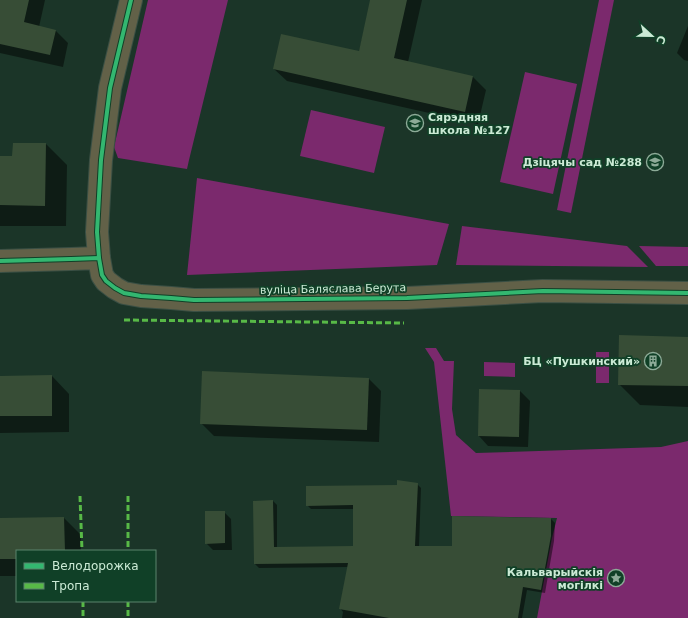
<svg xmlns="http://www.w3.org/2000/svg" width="688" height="618" font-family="'DejaVu Sans',sans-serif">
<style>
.green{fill:#7b296d}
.shadow{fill:#0007}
.building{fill:#374d36}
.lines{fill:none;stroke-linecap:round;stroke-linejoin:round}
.tertiary-casing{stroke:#3a4f44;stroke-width:24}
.tertiary{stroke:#626148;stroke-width:22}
.quiet{stroke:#58b947;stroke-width:3;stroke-dasharray:6 3;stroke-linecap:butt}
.cycleway-casing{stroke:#104027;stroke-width:6}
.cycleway{stroke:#33b770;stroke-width:4}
.labels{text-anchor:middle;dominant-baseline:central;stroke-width:3.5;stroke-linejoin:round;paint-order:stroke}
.poi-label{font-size:11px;font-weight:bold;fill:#cbead5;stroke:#104027;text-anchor:end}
.street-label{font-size:11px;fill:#cbead5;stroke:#104027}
</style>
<rect width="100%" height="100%" fill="#1b3528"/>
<g class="green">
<path d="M 148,0 L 228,0 L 189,160 L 187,169 L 118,158 L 114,147 Z"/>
<path d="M 599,0 L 614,0 L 571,213 L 557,210 Z"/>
<path d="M 525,72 L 577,84 L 553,194 L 500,182 Z"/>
<path d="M 311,110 L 385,127 L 374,173 L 300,156 Z"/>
<path d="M 197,178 L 449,224 L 437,265 L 187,275 Z"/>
<path d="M 462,226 L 627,246 L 648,267 L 456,265 Z"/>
<path d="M 639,246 L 688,247 L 688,266 L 656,266 Z"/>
<path d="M 425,348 L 436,348 L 444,361 L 454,361 L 452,409 L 456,435 L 476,453 L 661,447 L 688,441 L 688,618 L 537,618 L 552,538 L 557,518 L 451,516 L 434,362 Z"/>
<rect x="596" y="352" width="13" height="31"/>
<path d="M 484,362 L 515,363 L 515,377 L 484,376 Z"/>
</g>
<g class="shadow">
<path d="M 0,0 L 45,0 L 39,27 L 56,31 L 68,43 L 63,67 L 0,53 Z"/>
<path d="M 371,0 L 422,0 L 408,62 L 473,77 L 486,90 L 478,124 L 287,81 L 274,69 L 359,52 Z"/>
<path d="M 688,26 L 688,61 L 684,60 L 677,53 Z"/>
<path d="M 46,144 L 67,165 L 66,226 L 0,226 L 0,157 L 13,157 Z"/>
<path d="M 688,338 L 688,407 L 640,405 L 619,384 Z"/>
<path d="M 52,376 L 69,394 L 69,432 L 0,433 L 0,377 Z"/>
<path d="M 369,379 L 381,391 L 379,442 L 214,436 L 201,423 Z"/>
<path d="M 520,391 L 530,401 L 528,447 L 488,446 L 479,436 Z"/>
<path d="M 417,484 L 421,488 L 419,547 L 453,547 L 551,519 L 555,523 L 554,541 L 545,593 L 527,590 L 522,618 L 342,618 L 343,612 L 340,608 L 348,567 L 259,568 L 255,564 L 273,501 L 277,505 L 277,548 L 354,547 L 354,509 L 311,509 L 307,505 L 398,486 Z"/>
<path d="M 224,512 L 231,519 L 232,550 L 213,550 L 206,543 Z"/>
<path d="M 64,518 L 81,535 L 81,551 L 17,551 L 17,576 L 0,576 L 0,519 Z"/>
</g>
<g class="building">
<path d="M 0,0 L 29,0 L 24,22 L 56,30 L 50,55 L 0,44 Z"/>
<path d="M 370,0 L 407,0 L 394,58 L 473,76 L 465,112 L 273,69 L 281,34 L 359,51 Z"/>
<path d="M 13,143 L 46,143 L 45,206 L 0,205 L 0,156 L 12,156 Z"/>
<path d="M 619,335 L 688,337 L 688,386 L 618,385 Z"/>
<path d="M 202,371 L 369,378 L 367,430 L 200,424 Z"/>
<path d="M 52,375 L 52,416 L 0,416 L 0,376 Z"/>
<path d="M 479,389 L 520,390 L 519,437 L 478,436 Z"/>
<path d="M 397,480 L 418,483 L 415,546 L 452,546 L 452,516 L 551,518 L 551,536 L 541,590 L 523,587 L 518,618 L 389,618 L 339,609 L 348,563 L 254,564 L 253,501 L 273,500 L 274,547 L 353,546 L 353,505 L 306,506 L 306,486 L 397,485 Z"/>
<path d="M 205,511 L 225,511 L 225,543 L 205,544 Z"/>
<path d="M 64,517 L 65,551 L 17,551 L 17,559 L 0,559 L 0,518 Z"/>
</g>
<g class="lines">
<g class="tertiary-casing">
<g id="tertiary">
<path d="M 99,258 L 97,232 L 101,160 L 110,88 L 131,0"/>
<path d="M 0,261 L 71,259 L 99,258 L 102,275 L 106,281 L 115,288 L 124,293 L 141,296 L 171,298 L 194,300 L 407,298 L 543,291 L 688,293"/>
</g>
</g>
<use href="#tertiary" class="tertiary"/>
<g class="quiet">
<path d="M 124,320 L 404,323"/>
<path d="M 80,496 L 82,551"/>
<path d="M 128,496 L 128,551"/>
<path d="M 83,601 L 83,618"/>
<path d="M 128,601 L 128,618"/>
</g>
<g class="cycleway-casing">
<g id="cycleway">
<path d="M 99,258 L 97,232 L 101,160 L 110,88 L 131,0"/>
<path d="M 0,261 L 71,259 L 99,258 L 102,275 L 106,281 L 115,288 L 124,293 L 141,296 L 171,298 L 194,300 L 407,298 L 543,291 L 688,293"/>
</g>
</g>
<use href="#cycleway" class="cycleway"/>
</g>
<defs>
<g id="school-ring" transform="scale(0.9)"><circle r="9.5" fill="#104027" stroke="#8dab98" stroke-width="1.5"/><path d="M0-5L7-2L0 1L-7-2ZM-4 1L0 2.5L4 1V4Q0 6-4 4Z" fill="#8dab98"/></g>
<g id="building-ring" transform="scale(0.9)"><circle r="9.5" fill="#104027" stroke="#8dab98" stroke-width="1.5"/><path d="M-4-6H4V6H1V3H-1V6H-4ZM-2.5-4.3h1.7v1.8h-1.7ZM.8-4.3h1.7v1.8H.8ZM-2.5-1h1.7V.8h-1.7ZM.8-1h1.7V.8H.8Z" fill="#8dab98"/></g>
<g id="sight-ring" transform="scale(0.9)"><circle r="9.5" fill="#104027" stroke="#8dab98" stroke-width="1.5"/><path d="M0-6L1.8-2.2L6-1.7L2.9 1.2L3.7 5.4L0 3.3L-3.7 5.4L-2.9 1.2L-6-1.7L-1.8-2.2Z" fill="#8dab98"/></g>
</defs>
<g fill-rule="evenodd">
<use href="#school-ring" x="415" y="123"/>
<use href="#school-ring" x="655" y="162"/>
<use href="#building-ring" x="653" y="361"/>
<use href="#sight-ring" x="616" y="578"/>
</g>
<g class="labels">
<g class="poi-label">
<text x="428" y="117" text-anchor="start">Сярэдняя<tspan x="428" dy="13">школа №127</tspan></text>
<text x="642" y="162">Дзіцячы сад №288</text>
<text x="640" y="361">БЦ «Пушкинский»</text>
<text x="603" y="572">Кальварыйскія<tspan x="603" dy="13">могілкі</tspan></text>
</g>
<g class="street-label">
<text transform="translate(333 289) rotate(-1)">вуліца Баляслава Берута</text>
</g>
</g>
<rect x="16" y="550" width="140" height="52" fill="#104027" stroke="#5b846d"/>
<rect x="24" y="563" width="20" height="6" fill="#33b770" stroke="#5b846d"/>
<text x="52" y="570" font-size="12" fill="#cbead5">Велодорожка</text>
<rect x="24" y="583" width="20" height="6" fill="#58b947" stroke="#5b846d"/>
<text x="52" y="590" font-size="12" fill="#cbead5">Тропа</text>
<g transform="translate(652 36) rotate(112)" stroke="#104027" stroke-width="3" paint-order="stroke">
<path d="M0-3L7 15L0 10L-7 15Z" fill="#cbead5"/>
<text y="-6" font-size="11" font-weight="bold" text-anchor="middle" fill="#cbead5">С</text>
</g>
</svg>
